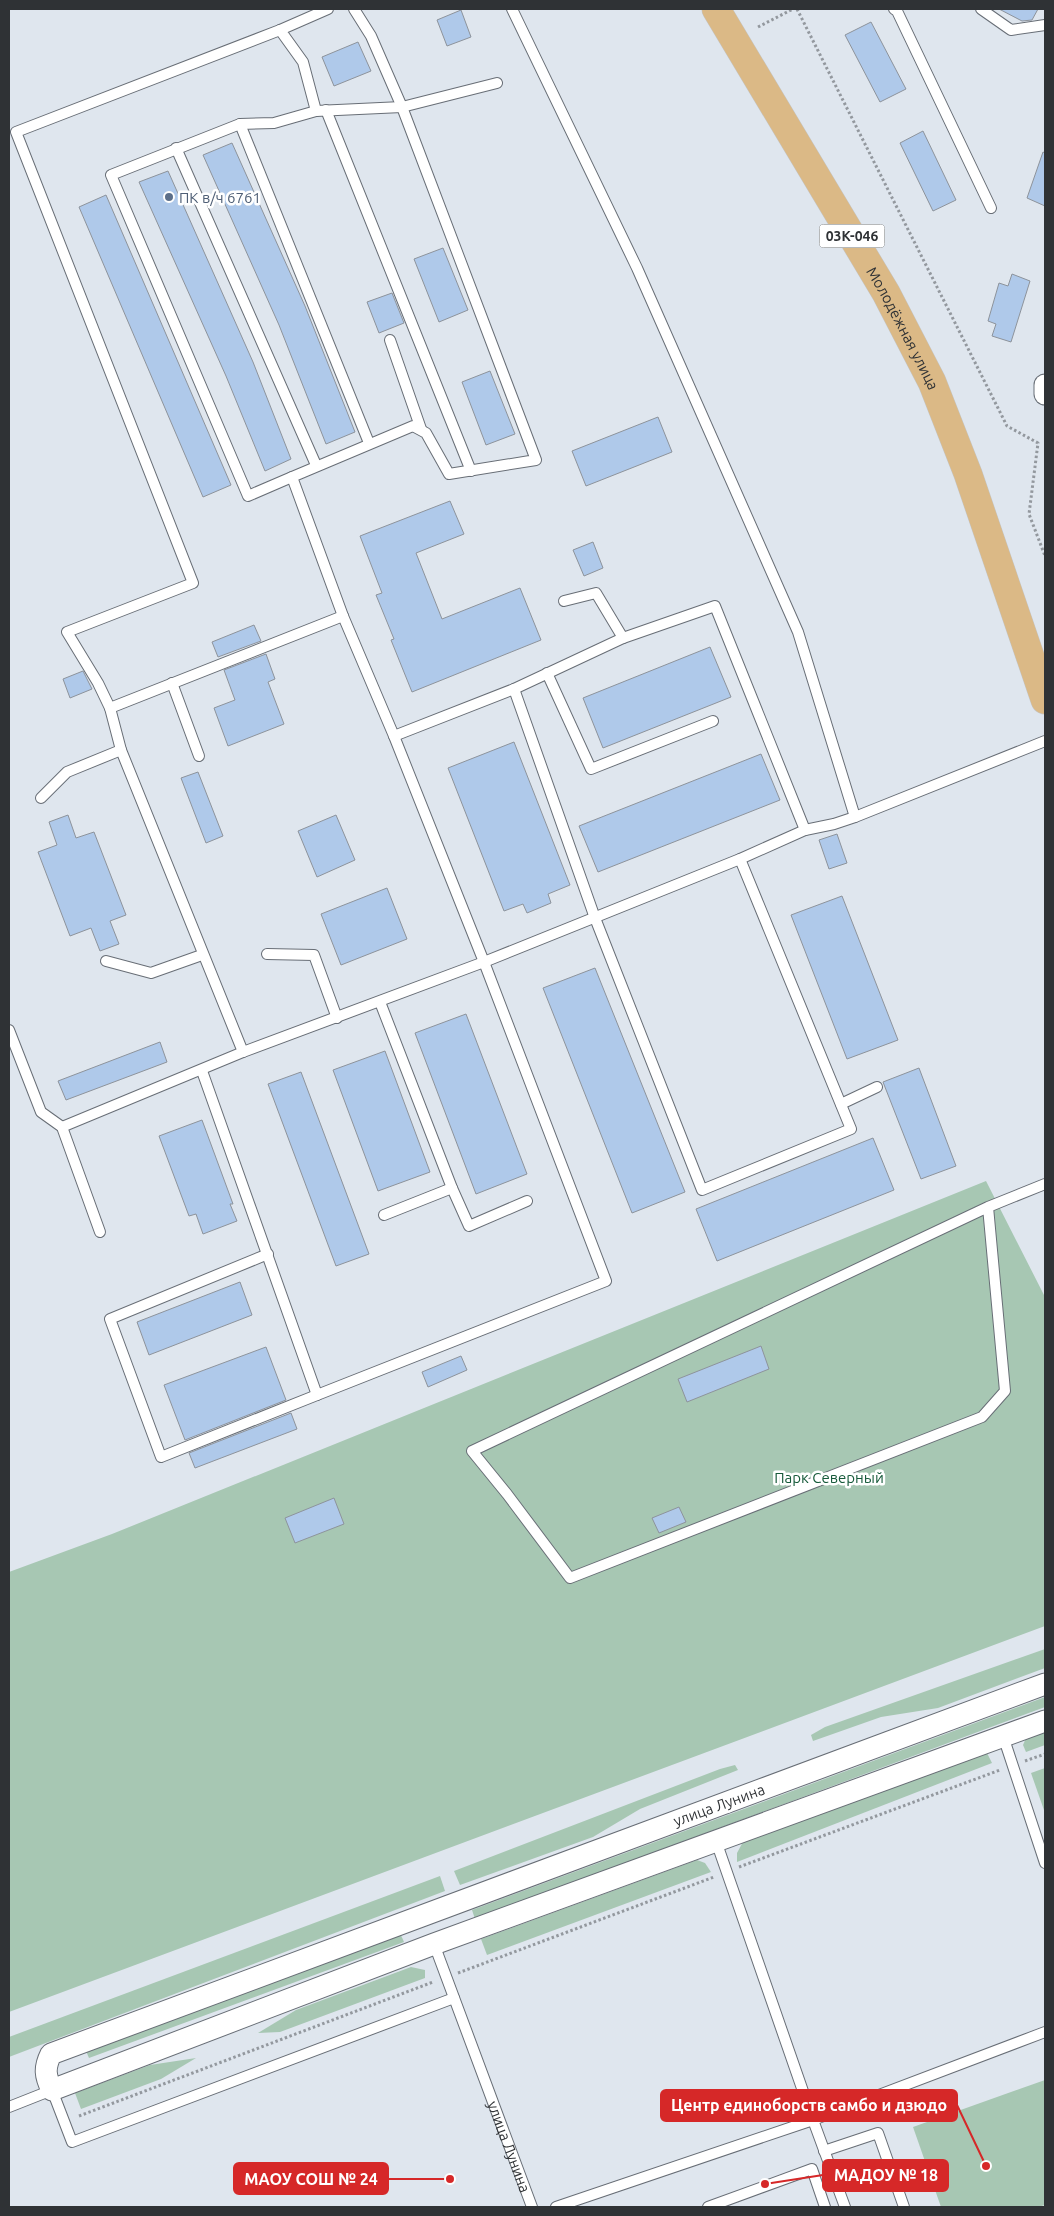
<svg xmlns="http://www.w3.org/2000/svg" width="1054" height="2216" font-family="Ubuntu,sans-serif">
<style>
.green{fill:#a7c7b3}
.building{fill:#afc9ea;stroke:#8d939b}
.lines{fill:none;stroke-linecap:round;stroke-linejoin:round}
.lane-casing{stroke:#686e76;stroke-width:12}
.street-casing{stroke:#686e76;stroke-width:23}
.primary-casing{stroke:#c5c6c6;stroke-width:29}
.path{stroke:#93989e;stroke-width:3;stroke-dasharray:2.5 2.5;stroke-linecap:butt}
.lane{stroke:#fff;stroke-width:10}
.street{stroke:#fff;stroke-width:21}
.primary{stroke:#dbb986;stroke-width:28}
.service-dot{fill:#5c6f8a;stroke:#fff;stroke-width:2}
.labels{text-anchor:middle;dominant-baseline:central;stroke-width:5;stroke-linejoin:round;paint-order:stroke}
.shield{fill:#fff;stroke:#6d7072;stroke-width:1}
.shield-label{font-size:14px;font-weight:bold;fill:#2f3235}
.service-label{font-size:15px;fill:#4e5e75;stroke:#fff;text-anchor:start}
.street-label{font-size:15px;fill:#2f3235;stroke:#fff}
.park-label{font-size:15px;fill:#165a3a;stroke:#fff}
.leader{fill:none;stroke:#d62828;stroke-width:2}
.callout-dot{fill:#d62828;stroke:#fff;stroke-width:2}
.callout{fill:#d62828;stroke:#d62828;stroke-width:2}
.callout-label{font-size:16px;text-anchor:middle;font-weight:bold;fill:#fff}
</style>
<rect width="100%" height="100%" fill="#dfe6ee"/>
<g class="green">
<path d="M 986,1181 L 1045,1297 L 1045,1626 L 9,2012 L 9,1572 L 112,1534 Z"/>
<path d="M 1045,1649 L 1045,1668 L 938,1708 L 881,1717 L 813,1741 L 811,1735 L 825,1727 Z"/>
<path d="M 1045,1697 L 1045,1707 L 475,1919 L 472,1910 Z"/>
<path d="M 1045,1729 L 1045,1745 L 1026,1752 L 1023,1745 L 1026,1738 Z"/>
<path d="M 987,1753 L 992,1763 L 737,1862 L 737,1853 L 744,1840 Z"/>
<path d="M 735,1765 L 738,1770 L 640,1809 L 593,1837 L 460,1885 L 454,1871 L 720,1769 Z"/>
<path d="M 1045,1768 L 1045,1813 L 1031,1773 Z"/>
<path d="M 697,1860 L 705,1863 L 711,1872 L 487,1955 L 481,1939 Z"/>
<path d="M 440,1876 L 445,1891 L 9,2057 L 9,2037 Z"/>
<path d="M 400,1933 L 404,1942 L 89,2058 L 86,2051 Z"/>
<path d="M 411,1967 L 425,1970 L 425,1978 L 280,2032 L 258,2033 L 296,2010 Z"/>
<path d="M 196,2058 L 161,2079 L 81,2109 L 75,2093 L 150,2065 Z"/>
<path d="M 1045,2080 L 1045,2205 L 1038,2207 L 941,2207 L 913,2127 Z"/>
</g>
<g class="building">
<path d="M 999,9 L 1038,9 L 1032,20 L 1022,21 Z"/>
<path d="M 461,10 L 471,37 L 447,46 L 437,20 Z"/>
<path d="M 871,22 L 906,89 L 880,102 L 845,35 Z"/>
<path d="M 358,42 L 371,71 L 334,86 L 322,57 Z"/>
<path d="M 923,131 L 956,200 L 933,211 L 900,143 Z"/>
<path d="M 232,143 L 305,306 L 355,432 L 326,444 L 279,325 L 203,155 Z"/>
<path d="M 1043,152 L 1045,153 L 1045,206 L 1027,198 Z"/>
<path d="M 168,171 L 253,362 L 291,459 L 265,471 L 226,376 L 139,182 Z"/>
<path d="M 106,195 L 231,485 L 203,497 L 79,207 Z"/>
<path d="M 443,248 L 468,310 L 439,322 L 414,259 Z"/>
<path d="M 1012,274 L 1030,281 L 1011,342 L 992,336 L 996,324 L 988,321 L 999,283 L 1008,286 Z"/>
<path d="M 392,293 L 404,323 L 379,333 L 367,302 Z"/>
<path d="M 490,371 L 515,434 L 486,445 L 462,382 Z"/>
<path d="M 658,417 L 672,452 L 586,486 L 572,451 Z"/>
<path d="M 450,501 L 464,534 L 416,553 L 442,619 L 520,588 L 541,640 L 412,692 L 391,640 L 394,639 L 376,595 L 382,593 L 360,536 Z"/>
<path d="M 593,542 L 603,568 L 584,576 L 573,550 Z"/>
<path d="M 254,625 L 261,641 L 218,657 L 212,642 Z"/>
<path d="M 710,647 L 731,697 L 603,748 L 583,698 Z"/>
<path d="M 266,654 L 275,679 L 268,682 L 284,724 L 228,746 L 214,708 L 235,700 L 224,670 Z"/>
<path d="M 83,671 L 92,689 L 70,698 L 63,679 Z"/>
<path d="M 514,742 L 570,885 L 548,894 L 551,903 L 527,913 L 523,904 L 504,911 L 448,768 Z"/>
<path d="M 761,754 L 780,800 L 598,872 L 579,826 Z"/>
<path d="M 198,772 L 223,836 L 206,843 L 181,778 Z"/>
<path d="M 68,815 L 76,838 L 94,832 L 126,915 L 110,921 L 119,944 L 100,951 L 91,928 L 70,936 L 38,852 L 57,845 L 49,822 Z"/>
<path d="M 336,815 L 355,860 L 317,877 L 298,831 Z"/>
<path d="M 837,834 L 847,863 L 829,869 L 819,840 Z"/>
<path d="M 387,888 L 407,939 L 341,965 L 321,914 Z"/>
<path d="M 842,896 L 898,1040 L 847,1059 L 791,915 Z"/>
<path d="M 595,968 L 685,1192 L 632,1213 L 543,988 Z"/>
<path d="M 466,1014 L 527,1174 L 476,1194 L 415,1033 Z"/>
<path d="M 160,1042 L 167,1062 L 66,1100 L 58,1081 Z"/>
<path d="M 385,1051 L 430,1172 L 378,1191 L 333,1070 Z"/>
<path d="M 919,1068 L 956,1166 L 921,1179 L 883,1082 Z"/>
<path d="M 301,1072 L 369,1254 L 336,1266 L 268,1084 Z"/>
<path d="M 202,1120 L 233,1204 L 230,1204 L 237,1221 L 203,1234 L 196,1214 L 189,1216 L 159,1136 Z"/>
<path d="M 873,1138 L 894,1190 L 717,1261 L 696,1209 Z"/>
<path d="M 240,1282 L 252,1315 L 149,1355 L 137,1322 Z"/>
<path d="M 761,1346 L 769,1369 L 687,1402 L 678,1379 Z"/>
<path d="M 266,1347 L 286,1400 L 185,1440 L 164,1385 Z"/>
<path d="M 461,1356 L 467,1370 L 428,1387 L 422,1372 Z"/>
<path d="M 291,1413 L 297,1429 L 195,1468 L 189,1453 Z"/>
<path d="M 334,1498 L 344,1524 L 295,1543 L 285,1518 Z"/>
<path d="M 679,1507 L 686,1522 L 659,1533 L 652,1518 Z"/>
</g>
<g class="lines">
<g class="lane-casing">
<g id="lane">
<path d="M 512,9 L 637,268 L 798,632 L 855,817"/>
<path d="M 894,9 L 897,11 L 991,208"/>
<path d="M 981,9 L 1011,30 L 1045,25"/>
<path d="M 326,110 L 471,471"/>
<path d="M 316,111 L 303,62 L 280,30 L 328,9"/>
<path d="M 240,124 L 369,443"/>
<path d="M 176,148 L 316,465"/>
<path d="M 390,340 L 421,429"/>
<path d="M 292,477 L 248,496 L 111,175 L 240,124 L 274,123 L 316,111 L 402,107 L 497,83"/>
<path d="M 564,601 L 596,593 L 623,638"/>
<path d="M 547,673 L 591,769 L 713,721"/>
<path d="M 172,683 L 199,756"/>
<path d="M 514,689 L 595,918 L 702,1190 L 851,1129 L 740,859"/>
<path d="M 110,708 L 98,683 L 67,632 L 193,583 L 16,132 L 280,30"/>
<path d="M 394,736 L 514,689 L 623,638 L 715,606 L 805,830"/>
<path d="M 41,798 L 67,772 L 121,750"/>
<path d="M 267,954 L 314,955 L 337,1018"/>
<path d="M 106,961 L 151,973 L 199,956"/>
<path d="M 380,1002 L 452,1188 L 469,1226 L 527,1201"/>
<path d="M 9,1030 L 41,1112 L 62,1127 L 100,1232"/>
<path d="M 243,1052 L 121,750 L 110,708 L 343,616"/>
<path d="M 202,1071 L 317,1395 L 606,1281 L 484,962 L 394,736 L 343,616 L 292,477 L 413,426 L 426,433 L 449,474 L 536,460 L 402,107 L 371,36 L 354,9"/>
<path d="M 841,1104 L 877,1087"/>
<path d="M 62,1127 L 243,1052 L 484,962 L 740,859 L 805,830 L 834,824 L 855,817 L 1045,741"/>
<path d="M 988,1207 L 1005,1391 L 982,1417 L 570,1578 L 507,1494 L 472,1451 L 988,1207 L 1045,1184"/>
<path d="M 384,1215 L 452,1188"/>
<path d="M 268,1254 L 110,1319 L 161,1457 L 317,1395"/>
<path d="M 1003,1736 L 1045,1863"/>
<path d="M 716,1841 L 813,2120 L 1045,2032"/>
<path id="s1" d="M 434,1944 L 532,2207"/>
<path d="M 9,2107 L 52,2090 L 72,2142 L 454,1998"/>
<path d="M 824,2151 L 878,2133 L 904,2207"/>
<path d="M 556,2207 L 813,2120 L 845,2207"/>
<path d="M 708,2207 L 812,2169 L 825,2207"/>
</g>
</g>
<g class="street-casing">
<g id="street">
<path d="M 1045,385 L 1045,394"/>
<path d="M 1045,1684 L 51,2054 C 44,2068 45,2076 52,2090 L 434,1944 L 1045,1721"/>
</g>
</g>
<g class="primary-casing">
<g id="primary">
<path id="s2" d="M 716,9 L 886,293 L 932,382 L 968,474 L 1045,700"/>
</g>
</g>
<g class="path">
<path d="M 797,9 L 1007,426 L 1038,443 L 1029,514 L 1045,556"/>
<path d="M 758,27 L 793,9"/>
<path d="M 1025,1761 L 1045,1754"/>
<path d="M 739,1867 L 1000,1770"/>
<path d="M 458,1973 L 714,1877"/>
<path d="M 79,2116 L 433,1982"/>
</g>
<use href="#lane" class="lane"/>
<use href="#street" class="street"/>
<use href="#primary" class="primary"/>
</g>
<circle class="service-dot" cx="169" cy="197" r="5"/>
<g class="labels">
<rect class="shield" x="819.5" y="224.5" width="65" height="23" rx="4"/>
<g class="shield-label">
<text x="852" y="236">03К-046</text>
</g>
<g class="service-label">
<text x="179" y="197">ПК в/ч 6761</text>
</g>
<g class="street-label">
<text stroke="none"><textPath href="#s2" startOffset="370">Молодёжная улица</textPath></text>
<text transform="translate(719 1805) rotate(-20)">улица Лунина</text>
<text stroke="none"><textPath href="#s1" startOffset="216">улица Лунина</textPath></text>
</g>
<g class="park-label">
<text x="829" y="1477">Парк Северный</text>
</g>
</g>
<path class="leader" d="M986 2166L957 2105M765 2184L823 2175M450 2179L388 2179"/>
<g class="callout-dot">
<circle cx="986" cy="2166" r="5"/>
<circle cx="765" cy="2184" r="5"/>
<circle cx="450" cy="2179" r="5"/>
</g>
<g class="callout">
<rect x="661" y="2090" width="296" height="31" rx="5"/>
<rect x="823" y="2160" width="125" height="31" rx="5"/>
<rect x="234" y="2163" width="154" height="31" rx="5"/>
</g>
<g class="callout-label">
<text x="809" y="2111">Центр единоборств самбо и дзюдо</text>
<text x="886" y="2181">МАДОУ № 18</text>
<text x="311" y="2185">МАОУ СОШ № 24</text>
</g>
<rect width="1054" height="2216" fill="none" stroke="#2f3235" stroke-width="20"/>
</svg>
